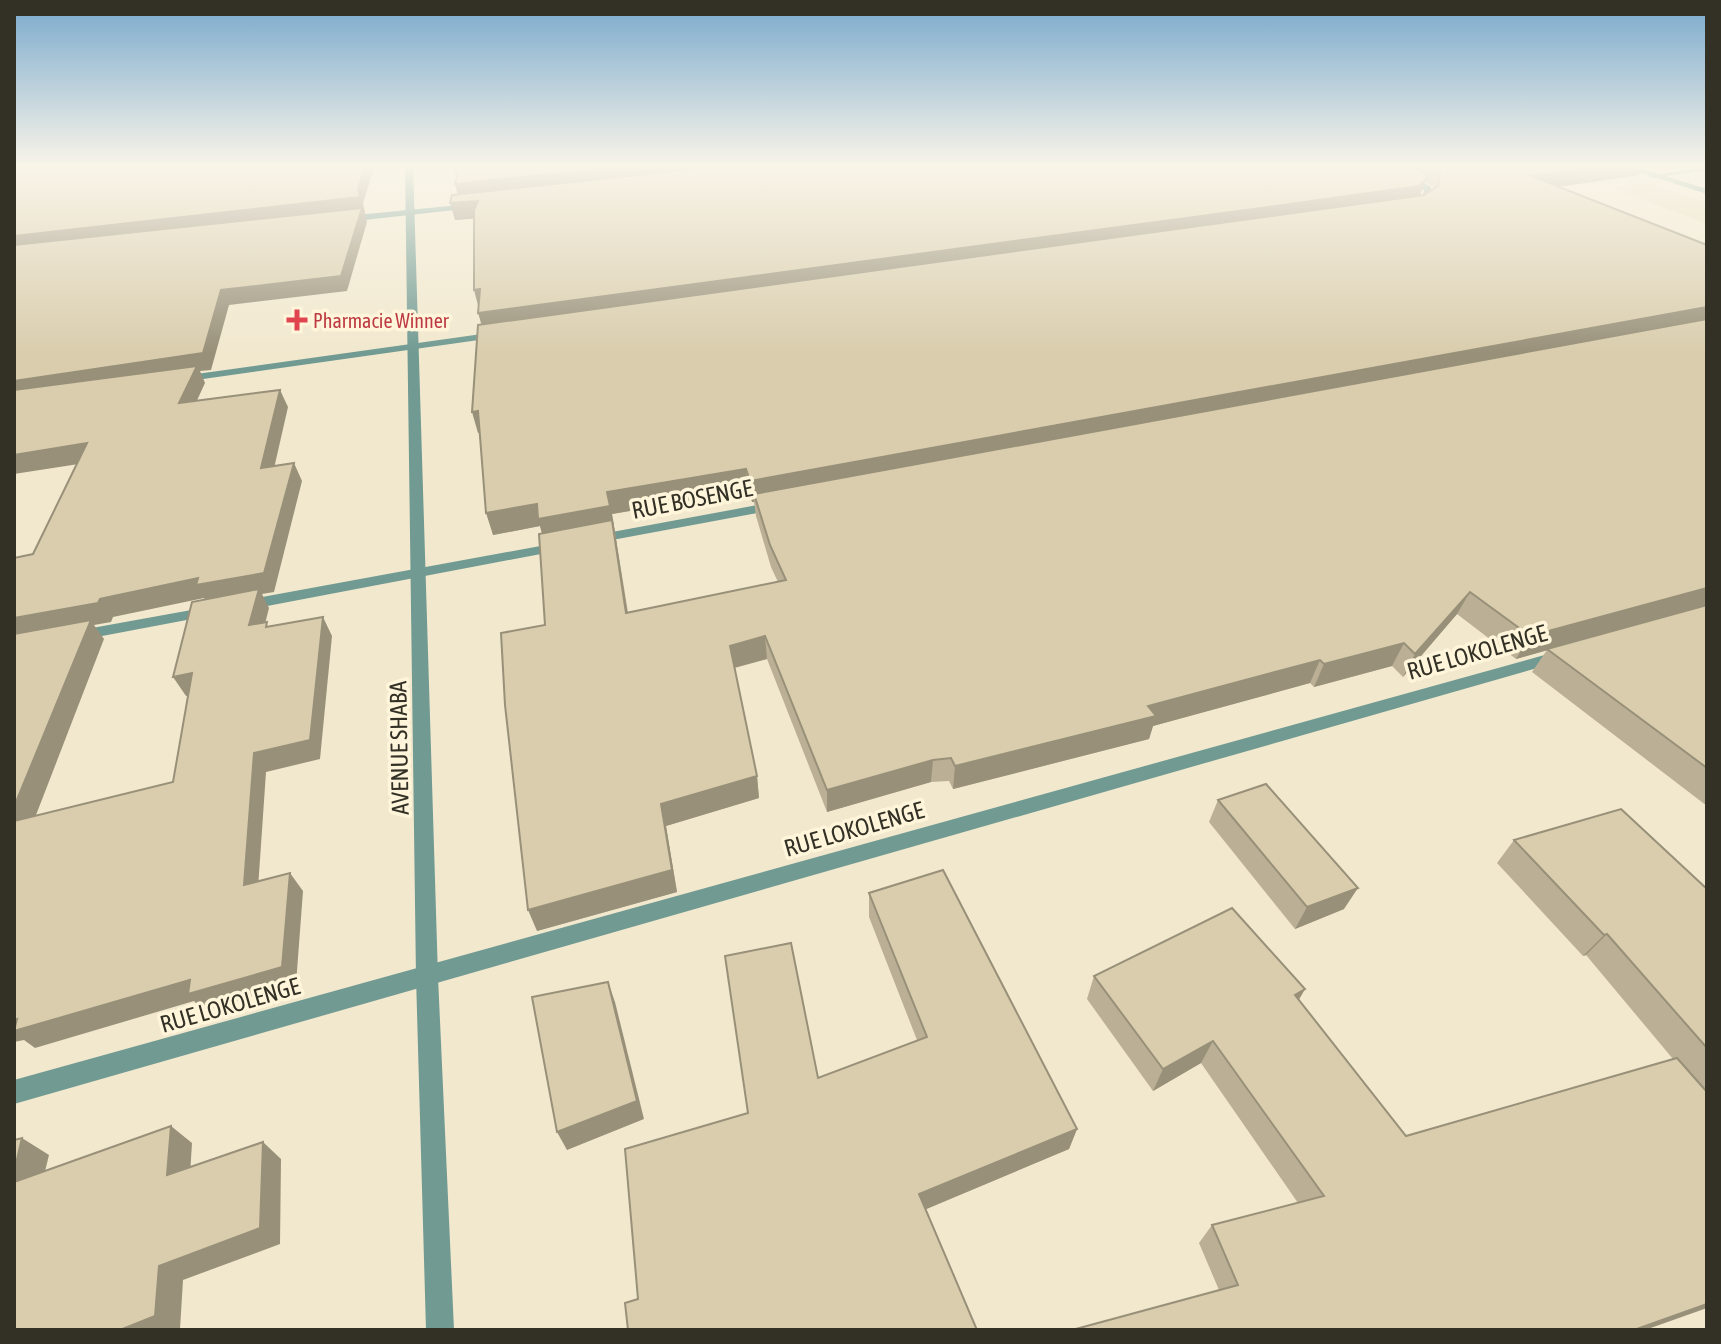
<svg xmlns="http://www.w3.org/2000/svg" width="1721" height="1344" font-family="'Asap Condensed',sans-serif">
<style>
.built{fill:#e7dcbb}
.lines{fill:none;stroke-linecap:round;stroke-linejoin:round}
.minor{fill:#709a92;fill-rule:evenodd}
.tertiary{fill:#709a92;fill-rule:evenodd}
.wall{fill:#bbb095;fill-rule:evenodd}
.shaded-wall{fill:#989079}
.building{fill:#d9cdad;stroke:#989079;stroke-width:2}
.health-dot{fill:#e0444e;stroke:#fef5db;stroke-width:3}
.labels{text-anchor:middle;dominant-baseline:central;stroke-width:7;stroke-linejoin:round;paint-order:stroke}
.far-health-label{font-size:20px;fill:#be3a42;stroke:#fef5db;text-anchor:start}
.street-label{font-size:24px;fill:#333026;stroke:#fef5db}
</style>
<rect width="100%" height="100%" fill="#f1e8ce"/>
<path class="built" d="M 1650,183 L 1707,203 L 1707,224 L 1613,188 Z"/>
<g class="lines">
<g class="minor">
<path d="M 1382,165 L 1392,165 L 1431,187 L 1430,200 L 1417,209 L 1411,209 L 1411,205 L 1423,197 L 1424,190 Z"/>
<path d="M 1707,166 L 1707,170 L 1653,178 L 1649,176 Z"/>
<path d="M 470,204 L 473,208 L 346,222 L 342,219 L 346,216 Z"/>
<path d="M 496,332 L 500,333 L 500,337 L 182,382 L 176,379 L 182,376 Z"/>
<path d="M 774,502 L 781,506 L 779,509 L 596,543 L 589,539 L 596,535 Z"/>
<path d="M 562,542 L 569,546 L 567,549 L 246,610 L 239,605 L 246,600 Z"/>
<path d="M 208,607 L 213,609 L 215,612 L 213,615 L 81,640 L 73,635 L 81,630 Z"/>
<path d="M 1559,651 L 1567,656 L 1565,660 L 14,1104 L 14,1080 Z"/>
</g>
<g class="tertiary">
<path d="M 405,165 L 413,165 L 438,977 L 454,1330 L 426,1330 L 416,977 Z"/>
<path d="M 1617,165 L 1630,165 L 1707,189 L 1707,194 Z"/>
</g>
</g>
<g class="wall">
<path d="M 452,165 L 1703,165 L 1660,171 L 1643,168 L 1639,175 L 1559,187 L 1707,245 L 1707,806 L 1532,672 L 1547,650 L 1516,659 L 1457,614 L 1403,677 L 1392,666 L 1314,687 L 1310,683 L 1153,726 L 1149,739 L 953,789 L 949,781 L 931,782 L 827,812 L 767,659 L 735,668 L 757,776 L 759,798 L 666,826 L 677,892 L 537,931 L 545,625 L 542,533 L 540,526 L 493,535 L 480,433 L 478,433 L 481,324 L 479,306 L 474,218 L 455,220 L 458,194 L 457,179 ZM 1425,182 L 1434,187 L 1434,189 L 1424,195 L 1420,196 ZM 748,491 L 752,502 L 754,502 L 756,516 L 771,567 L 778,582 L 628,612 L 612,514 Z"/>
<path d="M 1218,800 L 1344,909 L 1295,929 L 1209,822 Z"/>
<path d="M 1514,840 L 1707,889 L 1707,1308 L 1219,1290 L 1199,1243 L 1212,1225 L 1298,1203 L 1201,1063 L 1153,1091 L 1087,999 L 1094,976 L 1305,989 L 1299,1000 L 1406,1136 L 1673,1059 L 1586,955 L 1583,956 L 1497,863 Z"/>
<path d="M 869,893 L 1077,1129 L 1069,1149 L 926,1209 L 638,1299 L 748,1113 L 818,1078 L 917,1040 L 869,917 Z"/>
</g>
<g class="shaded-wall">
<path d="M 366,165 L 375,165 L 363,203 L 367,222 L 347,291 L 229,305 L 211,370 L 200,371 L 205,383 L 188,420 L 14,400 L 14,236 L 358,189 Z"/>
<path d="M 640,165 L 792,165 L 459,201 L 455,184 Z"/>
<path d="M 1606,165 L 1645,165 L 1639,175 L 1523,192 L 1531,176 Z"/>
<path d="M 1663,165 L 1703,165 L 1660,171 Z"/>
<path d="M 1426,179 L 1420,195 L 484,332 L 478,313 Z"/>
<path d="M 478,201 L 483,218 L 455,220 L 450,203 Z"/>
<path d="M 480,289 L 479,309 L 474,290 Z"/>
<path d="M 1707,307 L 1707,323 L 754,494 L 754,502 L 752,502 L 750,481 Z"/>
<path d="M 280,390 L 288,407 L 270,486 L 261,468 Z"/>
<path d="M 478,411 L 484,432 L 478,433 L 472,412 Z"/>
<path d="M 87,443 L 98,461 L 14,474 L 14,455 Z"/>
<path d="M 294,463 L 302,481 L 274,592 L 262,594 L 269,608 L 260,644 L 207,604 L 204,598 L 113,617 L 111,622 L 94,625 L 104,639 L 26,841 L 14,829 L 14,618 L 100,599 Z"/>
<path d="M 746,469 L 748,491 L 612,514 L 631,635 L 544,541 L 540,526 L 493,535 L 486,513 Z"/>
<path d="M 1707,588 L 1706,606 L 1516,659 L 1530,636 Z"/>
<path d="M 1470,592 L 1457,614 L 1403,677 L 1415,654 Z"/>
<path d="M 323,617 L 332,636 L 320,759 L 266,772 L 257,903 L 244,885 L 254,753 Z"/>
<path d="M 765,636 L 767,659 L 733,668 L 730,646 Z"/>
<path d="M 1404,643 L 1392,666 L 1314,687 L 1324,664 Z"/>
<path d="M 1320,660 L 1310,683 L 1153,726 L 1149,739 L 953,789 L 955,766 L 1148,706 Z"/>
<path d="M 192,673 L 204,692 L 186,696 L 173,677 Z"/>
<path d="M 933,760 L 931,782 L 827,812 L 827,790 Z"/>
<path d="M 757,776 L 759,798 L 666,826 L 677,892 L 537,931 L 528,910 L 661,804 Z"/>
<path d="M 290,873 L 303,891 L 296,984 L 204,1011 L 194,1001 L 35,1048 L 24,1040 L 14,1042 L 14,1020 Z"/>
<path d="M 1358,888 L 1344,909 L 1295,929 L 1307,907 Z"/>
<path d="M 1607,934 L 1586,955 L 1583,956 L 1604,935 Z"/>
<path d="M 608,982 L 615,1002 L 644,1119 L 567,1150 L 557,1132 Z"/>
<path d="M 1305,989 L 1291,1012 L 1295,995 Z"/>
<path d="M 1213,1041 L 1201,1063 L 1153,1091 L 1163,1069 Z"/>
<path d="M 171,1126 L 192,1143 L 189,1191 L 167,1175 Z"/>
<path d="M 1077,1129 L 1069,1149 L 917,1213 L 919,1194 Z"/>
<path d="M 22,1138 L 49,1155 L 38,1200 L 14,1185 L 14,1172 Z"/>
<path d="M 263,1142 L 281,1159 L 280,1244 L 183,1280 L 180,1329 L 120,1330 L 159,1266 Z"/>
<path d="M 1707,1304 L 1707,1308 L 1645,1330 L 1634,1330 Z"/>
</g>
<g class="building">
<path d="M 14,165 L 366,165 L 358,189 L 360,197 L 14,236 Z"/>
<path d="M 453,165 L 640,165 L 455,184 L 457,177 Z"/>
<path d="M 729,165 L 1410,165 L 1427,175 L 1426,179 L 1419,186 L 1261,208 L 478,313 L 480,289 L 474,290 L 474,210 L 478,201 L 450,203 L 452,195 Z"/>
<path d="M 1431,165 L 1606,165 L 1531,176 L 1707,245 L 1707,307 L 750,481 L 746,469 L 607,492 L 610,506 L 538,519 L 537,504 L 486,513 L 478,411 L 472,412 L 478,325 L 1424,195 L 1438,186 L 1440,171 Z"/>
<path d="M 362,208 L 341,276 L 221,290 L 203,353 L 14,381 L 14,245 Z"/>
<path d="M 1707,319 L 1707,588 L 1530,636 L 1470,592 L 1415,654 L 1404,643 L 1324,664 L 1320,660 L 1148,706 L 1156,716 L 955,766 L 951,758 L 933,760 L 827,790 L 765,636 L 730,646 L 757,776 L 661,804 L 672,870 L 528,910 L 505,705 L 501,633 L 545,625 L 539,534 L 612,520 L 626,613 L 786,580 L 770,545 L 754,494 Z"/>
<path d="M 197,366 L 179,403 L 280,390 L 261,468 L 294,463 L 264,573 L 196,585 L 198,578 L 100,599 L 98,603 L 14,618 L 14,558 L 33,554 L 87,443 L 14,455 L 14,390 Z"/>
<path d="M 259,589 L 249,625 L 267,622 L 266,627 L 323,617 L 310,740 L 254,753 L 244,885 L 290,873 L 282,967 L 188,994 L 190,980 L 14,1031 L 17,1019 L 14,1020 L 14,821 L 173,782 L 192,673 L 173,677 L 192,602 Z"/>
<path d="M 1707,605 L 1707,768 L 1547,649 Z"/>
<path d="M 91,620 L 14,807 L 14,634 Z"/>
<path d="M 1266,784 L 1358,888 L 1307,907 L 1218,800 Z"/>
<path d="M 1621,809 L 1707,889 L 1707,1048 L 1607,934 L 1604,935 L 1514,840 Z"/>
<path d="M 943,870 L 1077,1129 L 919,1194 L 977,1330 L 628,1330 L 625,1303 L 638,1299 L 625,1149 L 748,1113 L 725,956 L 791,943 L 818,1078 L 927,1037 L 869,893 Z"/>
<path d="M 1232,908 L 1305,989 L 1295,995 L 1406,1136 L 1677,1058 L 1707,1092 L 1707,1304 L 1634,1330 L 1072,1330 L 1238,1285 L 1212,1225 L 1324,1196 L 1213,1041 L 1163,1069 L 1094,976 Z"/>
<path d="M 608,982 L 637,1101 L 557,1132 L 532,997 Z"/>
<path d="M 171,1126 L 167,1175 L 263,1142 L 260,1228 L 159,1266 L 155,1316 L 120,1330 L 14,1330 L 14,1182 Z"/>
<path d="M 22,1138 L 14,1172 L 14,1140 Z"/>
</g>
<linearGradient id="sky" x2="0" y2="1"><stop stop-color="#79a9cd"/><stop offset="0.47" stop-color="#f9f5e9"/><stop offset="1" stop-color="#f9f5e9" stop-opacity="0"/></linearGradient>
<rect width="1721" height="353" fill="url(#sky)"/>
<path class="health-dot" d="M293 308h8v8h8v8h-8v8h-8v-8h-8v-8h8z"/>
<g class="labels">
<g class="far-health-label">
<text x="313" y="320">Pharmacie Winner</text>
</g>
<g class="street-label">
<text transform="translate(692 499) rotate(-11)">RUE BOSENGE</text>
<text transform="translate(1477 652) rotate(-16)">RUE LOKOLENGE</text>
<text transform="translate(399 748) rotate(-91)">AVENUE SHABA</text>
<text transform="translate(854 829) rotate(-16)">RUE LOKOLENGE</text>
<text transform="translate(230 1005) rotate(-16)">RUE LOKOLENGE</text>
</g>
</g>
<rect width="1721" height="1344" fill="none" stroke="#333026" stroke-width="32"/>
</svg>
